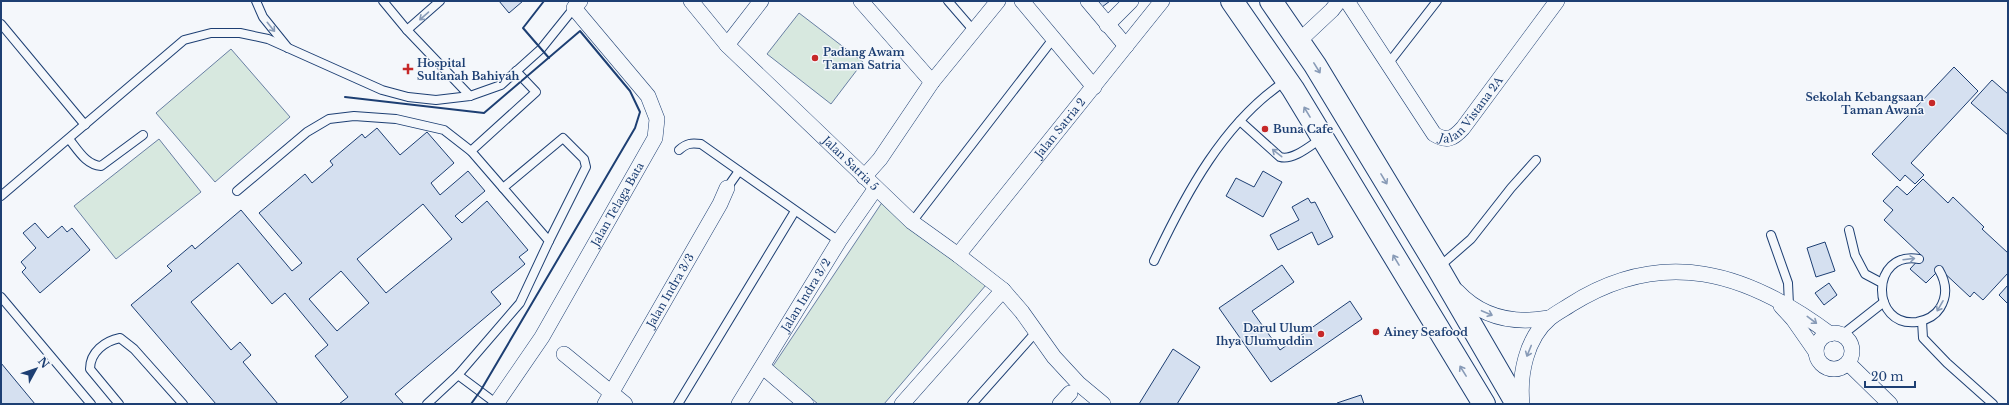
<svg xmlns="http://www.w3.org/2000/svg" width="2009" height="405" font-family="'Libre Baskerville',serif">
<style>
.green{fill:#d7e8df;stroke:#687fa3}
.building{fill:#d5e0f0;stroke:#1d3f73;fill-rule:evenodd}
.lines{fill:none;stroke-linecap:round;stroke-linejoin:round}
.service-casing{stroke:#1d3f73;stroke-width:10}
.minor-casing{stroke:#1d3f73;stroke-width:16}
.trunk-casing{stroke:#1d3f73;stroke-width:24}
.service{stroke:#f4f7fb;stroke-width:8}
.minor{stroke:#f4f7fb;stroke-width:15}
.trunk{stroke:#f4f7fb;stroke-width:22}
.wall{stroke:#1d3f73;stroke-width:2}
.oneway{stroke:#889bb7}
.poi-dot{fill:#c62828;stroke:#f4f7fb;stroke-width:1.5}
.labels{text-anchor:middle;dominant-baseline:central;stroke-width:3;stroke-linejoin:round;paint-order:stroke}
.poi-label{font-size:11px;font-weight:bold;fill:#1d3f73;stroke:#f4f7fb;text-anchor:start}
.street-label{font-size:11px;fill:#1d3f73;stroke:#f4f7fb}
</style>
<rect width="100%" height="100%" fill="#f4f7fb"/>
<g class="green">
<path d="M 799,13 L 863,62 L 831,104 L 767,54 Z"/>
<path d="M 231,49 L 290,117 L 215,182 L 156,113 Z"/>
<path d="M 159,139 L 201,192 L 116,259 L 74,206 Z"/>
<path d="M 885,198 L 986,285 L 884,404 L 818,404 L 773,366 Z"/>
</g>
<g class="building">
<path d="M 499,1 L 523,1 L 509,13 Z"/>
<path d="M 1098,1 L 1110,1 L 1102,7 Z"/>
<path d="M 1954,67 L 1978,91 L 1911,163 L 1924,175 L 1915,184 L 1905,175 L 1900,181 L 1872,154 Z"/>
<path d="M 1992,80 L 2008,94 L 2008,135 L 1971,103 Z"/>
<path d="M 377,128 L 400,155 L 427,132 L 454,163 L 431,183 L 440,195 L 468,171 L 485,191 L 455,216 L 462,223 L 487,201 L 528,250 L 519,257 L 525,264 L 491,292 L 501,304 L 395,394 L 404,404 L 339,404 L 348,397 L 315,356 L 328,345 L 285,293 L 272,304 L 238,263 L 191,302 L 231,350 L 240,342 L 251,355 L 243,362 L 278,404 L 216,404 L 131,305 L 172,271 L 167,266 L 192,245 L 195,249 L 241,210 L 292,271 L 302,263 L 259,213 L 305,174 L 312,183 L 333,165 L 330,161 L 362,134 L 365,138 ZM 423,204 L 452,239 L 386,293 L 357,259 ZM 341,271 L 369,303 L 337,331 L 309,299 Z"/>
<path d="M 1263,171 L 1282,182 L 1263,217 L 1226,196 L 1236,178 L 1254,187 Z"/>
<path d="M 1923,179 L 1948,203 L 1953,197 L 1984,227 L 1982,229 L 2008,253 L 2008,273 L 1983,300 L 1974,292 L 1970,297 L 1940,269 L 1926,283 L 1910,269 L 1922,256 L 1884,220 L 1893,210 L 1883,201 L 1897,186 L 1907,195 Z"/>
<path d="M 1308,198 L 1311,203 L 1315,202 L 1333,237 L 1318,245 L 1312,232 L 1278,250 L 1270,235 L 1299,220 L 1292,207 Z"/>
<path d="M 35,223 L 48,238 L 62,226 L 67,232 L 72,228 L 90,250 L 40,293 L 22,272 L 26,268 L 21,262 L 36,248 L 23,233 Z"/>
<path d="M 1825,242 L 1835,271 L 1816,277 L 1807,248 Z"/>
<path d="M 1282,265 L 1294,282 L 1252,311 L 1280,350 L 1350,301 L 1362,319 L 1271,382 L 1219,308 Z"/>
<path d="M 1829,283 L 1837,295 L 1824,305 L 1815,293 Z"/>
<path d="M 2008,285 L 2008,304 L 1999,295 Z"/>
<path d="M 1173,349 L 1200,367 L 1177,404 L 1139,404 Z"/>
<path d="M 1,363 L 35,404 L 1,404 Z"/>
<path d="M 1361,395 L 1364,404 L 1337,404 L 1337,403 Z"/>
</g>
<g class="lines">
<g class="service-casing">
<g id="service">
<path d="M 256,1 L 263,17 L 288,48"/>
<path d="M 383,1 L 407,30 L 470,96"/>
<path d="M 948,1 L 974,31"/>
<path d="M 1,24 L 85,125"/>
<path d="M 407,30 L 440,1"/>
<path d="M 1388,64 L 1437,1"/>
<path d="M 1240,121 L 1280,157 C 1293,161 1311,145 1322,138"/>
<path d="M 69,139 C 78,150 86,165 101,166 L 143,135"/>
<path d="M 679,150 C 687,143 691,143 701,144 L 839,241"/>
<path d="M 471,151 L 536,92 L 516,71"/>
<path d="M 503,188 L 563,138 L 584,159 L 586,167 L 549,241"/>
<path d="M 727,188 L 739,171"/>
<path d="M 237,191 L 307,132 L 329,119 L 354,116 L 396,119 L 444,130 L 471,151 L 549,241 L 520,303 L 458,375 L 427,404"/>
<path d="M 1,196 L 184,40 L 211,33 L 240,33 L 268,39 L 382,90 L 408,97 L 436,100 L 470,96 L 501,85 L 541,49 L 574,8"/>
<path d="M 912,222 L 1053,39"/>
<path d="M 1849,230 L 1855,255 L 1865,274 L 1882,283"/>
<path d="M 1771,235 L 1788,283 L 1789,305"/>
<path d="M 1919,259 C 1870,250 1870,328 1917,322 C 1927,320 1935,316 1940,308 C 1948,295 1946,282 1939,270"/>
<path d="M 1154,261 C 1185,195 1224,121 1287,80"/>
<path d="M 1439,267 L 1471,239 L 1511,188 L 1536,160"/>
<path d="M 1,297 L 91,404"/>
<path d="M 1922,321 L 1923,338 L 1947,363 L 1993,404"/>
<path d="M 1842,335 L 1884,302"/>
<path d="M 458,375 L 497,404"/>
<path d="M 119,404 L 90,369 C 90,352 105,341 120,338 L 134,349 L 183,404"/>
<path d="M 678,404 L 795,211"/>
<path d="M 972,404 L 1036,332"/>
</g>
</g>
<g class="minor-casing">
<g id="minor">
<path id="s1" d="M 691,1 L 727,45 L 912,222 L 958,255 L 1003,290 L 1022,312 L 1054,357 L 1079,384 L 1103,404"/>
<path d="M 861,1 L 932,82"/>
<path d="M 1022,1 L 1094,87"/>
<path d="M 1088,1 L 1126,46"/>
<path id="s2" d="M 1347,1 L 1434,134 C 1447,142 1453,139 1463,128 L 1557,1"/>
<path d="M 1107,25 L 1131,1"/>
<path d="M 1299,41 L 1332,10 L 1339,1"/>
<path d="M 727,45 L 761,1"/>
<path d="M 864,177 L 880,159 L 932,82 L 998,1"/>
<path id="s3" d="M 958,255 L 1162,1"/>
<path d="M 1457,291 C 1482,318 1515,324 1549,318"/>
<path d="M 1781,306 L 1793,319 L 1816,352"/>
<circle cx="1834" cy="351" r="18"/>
<path d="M 564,354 L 625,404"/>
<path d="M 1848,363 L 1890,404"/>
<path d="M 763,367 L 806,404"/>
<path id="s4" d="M 496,404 L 542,337 L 655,138 L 657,119 L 648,96 L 574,8 L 580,1"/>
<path id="s5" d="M 605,404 L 720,204 L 727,188"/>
<path id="s6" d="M 739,404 L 839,241 L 876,188"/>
<path d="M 902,404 L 1003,290"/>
<path d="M 1060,404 L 1070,393"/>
<path d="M 1522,404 C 1519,375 1526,338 1550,318 C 1556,313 1564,309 1570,305 C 1663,246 1747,272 1830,334"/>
</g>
</g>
<g class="trunk-casing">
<g id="trunk">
<path d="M 1232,1 L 1293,89 L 1484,404"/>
<path d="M 1271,1 L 1315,65 L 1438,268 L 1517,404"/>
</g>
</g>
<use href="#service" class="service"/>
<use href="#minor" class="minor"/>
<use href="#trunk" class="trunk"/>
<g class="wall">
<path d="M 544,1 L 523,28 L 549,58"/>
<path d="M 345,97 L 484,113 L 580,31 L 630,91 L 640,112 L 635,128 L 481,390 L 471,404"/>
</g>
</g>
<defs><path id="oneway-shaft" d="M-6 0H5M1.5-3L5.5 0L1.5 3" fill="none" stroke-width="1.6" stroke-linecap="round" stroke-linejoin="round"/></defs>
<g class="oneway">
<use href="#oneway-shaft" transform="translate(424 16) rotate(139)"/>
<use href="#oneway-shaft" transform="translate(271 27) rotate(51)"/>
<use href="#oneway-shaft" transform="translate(1317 68) rotate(58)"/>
<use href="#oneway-shaft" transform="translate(1307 112) rotate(-121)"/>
<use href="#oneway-shaft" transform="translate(1277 153) rotate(-142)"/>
<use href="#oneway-shaft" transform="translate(1384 179) rotate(59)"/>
<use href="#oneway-shaft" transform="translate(1909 259) rotate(-7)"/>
<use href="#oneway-shaft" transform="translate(1396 260) rotate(-121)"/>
<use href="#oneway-shaft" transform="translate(1940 306) rotate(120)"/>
<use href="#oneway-shaft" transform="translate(1487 313) rotate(23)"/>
<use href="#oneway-shaft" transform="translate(1812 320) rotate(37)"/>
<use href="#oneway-shaft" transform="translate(1529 351) rotate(112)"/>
<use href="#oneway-shaft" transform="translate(1463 371) rotate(-122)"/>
</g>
<g class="poi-dot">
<circle cx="815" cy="58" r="4"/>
<path d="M406 63h4v4h4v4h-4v4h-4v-4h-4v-4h4z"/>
<circle cx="1932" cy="103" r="4"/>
<circle cx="1265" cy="129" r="4"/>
<circle cx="1376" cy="332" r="4"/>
<circle cx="1321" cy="334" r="4"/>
</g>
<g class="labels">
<g class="poi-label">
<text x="823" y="52">Padang Awam<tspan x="823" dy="13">Taman Satria</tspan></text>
<text x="417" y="63">Hospital<tspan x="417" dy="13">Sultanah Bahiyah</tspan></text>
<text x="1924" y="97" text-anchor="end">Sekolah Kebangsaan<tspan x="1924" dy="13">Taman Awana</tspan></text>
<text x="1273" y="129">Buna Cafe</text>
<text x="1313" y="328" text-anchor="end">Darul Ulum<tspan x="1313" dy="13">Ihya Ulumuddin</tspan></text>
<text x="1384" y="332">Ainey Seafood</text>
</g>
<g class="street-label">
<text stroke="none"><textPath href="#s2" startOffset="210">Jalan Vistana 2A</textPath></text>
<text stroke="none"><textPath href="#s3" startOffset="163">Jalan Satria 2</textPath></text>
<text stroke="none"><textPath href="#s1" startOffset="228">Jalan Satria 5</textPath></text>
<text stroke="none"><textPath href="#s4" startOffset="234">Jalan Telaga Bata</textPath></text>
<text stroke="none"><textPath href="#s5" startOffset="131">Jalan Indra 3/3</textPath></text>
<text stroke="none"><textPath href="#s6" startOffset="128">Jalan Indra 3/2</textPath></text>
</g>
</g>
<rect width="2009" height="405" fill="none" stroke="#1d3f73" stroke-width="4"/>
<g transform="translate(36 369) rotate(50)" stroke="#f4f7fb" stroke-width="3" paint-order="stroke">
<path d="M0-3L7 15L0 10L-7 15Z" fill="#1d3f73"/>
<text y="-6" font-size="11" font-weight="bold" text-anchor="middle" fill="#1d3f73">N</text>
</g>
<path d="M1865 381v6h50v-6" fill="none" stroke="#1d3f73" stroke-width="2"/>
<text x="1871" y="381" font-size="12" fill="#1d3f73" stroke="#f4f7fb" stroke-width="3" paint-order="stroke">20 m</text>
</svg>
